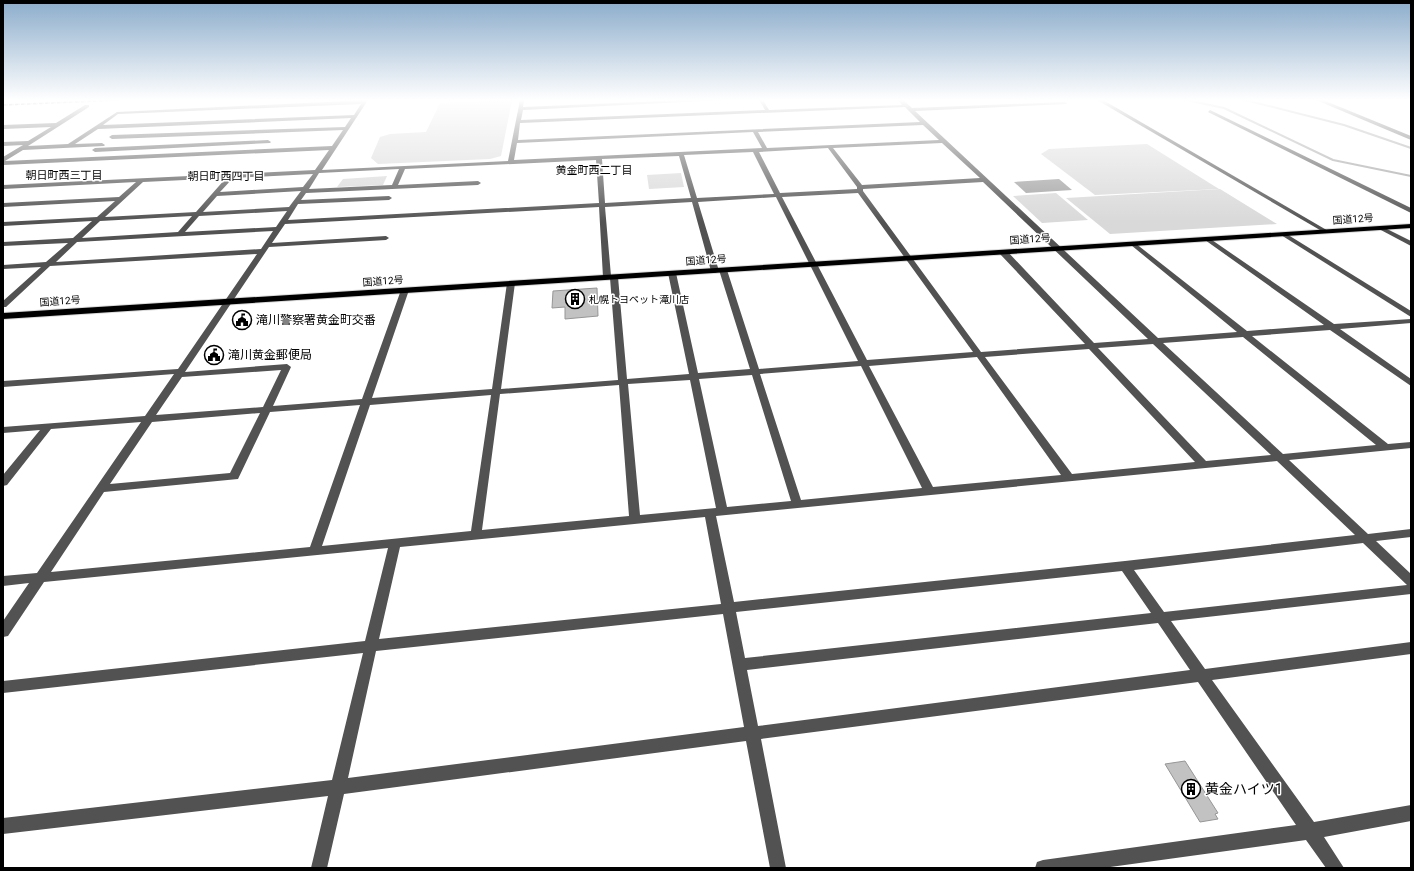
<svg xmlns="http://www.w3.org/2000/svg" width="1414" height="871" font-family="Roboto,'Noto Sans JP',sans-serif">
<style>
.green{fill:#d9d9d9}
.water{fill:#a0a0a0}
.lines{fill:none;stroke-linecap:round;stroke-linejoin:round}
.stream{stroke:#a0a0a0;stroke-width:2}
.building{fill:#c2c2c2;stroke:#969696}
.highway-casing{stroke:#dbdbdb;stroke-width:2}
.minor{fill:#525252;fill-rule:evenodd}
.highway{fill:#000;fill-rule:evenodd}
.rail{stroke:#000;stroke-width:1.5;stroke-dasharray:3.5 1 0.5 1;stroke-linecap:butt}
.labels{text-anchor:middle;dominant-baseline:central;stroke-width:3;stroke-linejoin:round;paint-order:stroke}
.far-street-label{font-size:10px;fill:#000;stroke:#fff}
.far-poi-label{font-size:10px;fill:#000;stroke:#fff;text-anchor:start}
.far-neighbourhood-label{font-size:11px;fill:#000;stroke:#fff}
.poi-label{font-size:12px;fill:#000;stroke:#fff;text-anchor:start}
.near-poi-label{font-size:14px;fill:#000;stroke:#fff;text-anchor:start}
</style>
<rect width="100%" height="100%" fill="#fff"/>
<g class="green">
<path d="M 512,100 L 501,156 L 490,159 L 378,164 L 371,158 L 380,137 L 390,134 L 426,132 L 440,103 Z"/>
<path d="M 1147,144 L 1219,189 L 1095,195 L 1041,154 L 1049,149 Z"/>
<path d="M 681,173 L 684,187 L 649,189 L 647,175 Z"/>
<path d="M 387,176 L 383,185 L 337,187 L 343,179 Z"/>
<path d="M 1220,189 L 1277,224 L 1110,234 L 1066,198 Z"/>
<path d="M 1056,193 L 1088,220 L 1042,223 L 1013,196 Z"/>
</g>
<path class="water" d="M 1059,179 L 1072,190 L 1026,193 L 1014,182 Z"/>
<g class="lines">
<g class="stream">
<path d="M 1186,100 L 1224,108 L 1333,160 L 1411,176"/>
<path d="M 1245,100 L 1344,125 L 1411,148"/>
</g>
</g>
<g class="building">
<path d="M 597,288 L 598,316 L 565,319 L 565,307 L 552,308 L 553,291 Z"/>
<path d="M 1185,761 L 1218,813 L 1215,814 L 1218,819 L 1200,822 L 1165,764 Z"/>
</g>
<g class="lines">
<g class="highway-casing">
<path id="highway" d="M 1411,224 L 1411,228 L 3,319 L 3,313 Z"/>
</g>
<g class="minor">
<path d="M 368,100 L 322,170 L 508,161 L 520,100 L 524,100 L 523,107 L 686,100 L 724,100 L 523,110 L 521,120 L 765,110 L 759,100 L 763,100 L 769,110 L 902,105 L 898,100 L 903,100 L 912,108 L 1065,102 L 1067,104 L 915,111 L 1158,338 L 1237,332 L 1131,245 L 1131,243 L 1135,243 L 1247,331 L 1324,325 L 1205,240 L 1205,238 L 1209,238 L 1334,324 L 1411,319 L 1411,323 L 1340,329 L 1411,379 L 1411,386 L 1330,330 L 1252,336 L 1388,444 L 1411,442 L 1411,448 L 1289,460 L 1368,534 L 1411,529 L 1411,537 L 1376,541 L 1411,574 L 1411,594 L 1171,621 L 1205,669 L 1411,642 L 1411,654 L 1212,680 L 1314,822 L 1411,805 L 1411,821 L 1324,837 L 1344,868 L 1326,868 L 1306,840 L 1103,868 L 1035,868 L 1037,862 L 1043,860 L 1296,825 L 1198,682 L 761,739 L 786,868 L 770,868 L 746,741 L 344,794 L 327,868 L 311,868 L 328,796 L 3,834 L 3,818 L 332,780 L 363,653 L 3,693 L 3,681 L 365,641 L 388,548 L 44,582 L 8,636 L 3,637 L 3,621 L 29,583 L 3,586 L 3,576 L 37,573 L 141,422 L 51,429 L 7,485 L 3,486 L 3,475 L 40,430 L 3,433 L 3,427 L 145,416 L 174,374 L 3,387 L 3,381 L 178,369 L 257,254 L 50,266 L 6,307 L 3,307 L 3,301 L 41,267 L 3,269 L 3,265 L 46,262 L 68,243 L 3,246 L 3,242 L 73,238 L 92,221 L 3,226 L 3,222 L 97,217 L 115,201 L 3,207 L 3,203 L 119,197 L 136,182 L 3,189 L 3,185 L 315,170 L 329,150 L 3,165 L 3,157 L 23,145 L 3,146 L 3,142 L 28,141 L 51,127 L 3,129 L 3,125 L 56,123 L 85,105 L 89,105 L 89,107 L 28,146 L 68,144 L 117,112 ZM 361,104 L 354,115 L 103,125 L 118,114 ZM 905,107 L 920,122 L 518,140 L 520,123 ZM 351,118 L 345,127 L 112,135 L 109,137 L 112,139 L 343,130 L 332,146 L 5,161 L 23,150 L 104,146 L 105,145 L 102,143 L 75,144 L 98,129 ZM 923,125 L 939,140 L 767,148 L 758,132 ZM 753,132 L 762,148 L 514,160 L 517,143 ZM 942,143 L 980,178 L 862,185 L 833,148 ZM 828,148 L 857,187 L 857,189 L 780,193 L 759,152 ZM 753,152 L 774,194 L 697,198 L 684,155 ZM 679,156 L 691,198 L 605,203 L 602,159 ZM 596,160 L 599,203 L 288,220 L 298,204 L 389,200 L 392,198 L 389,196 L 301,200 L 306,193 L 478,185 L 481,183 L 478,181 L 398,185 L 405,169 ZM 399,169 L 392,185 L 309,189 L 319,173 ZM 313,174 L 303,187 L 220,192 L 233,178 ZM 226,178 L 196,212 L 105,217 L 143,182 ZM 983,182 L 1148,339 L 1094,343 L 1006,250 L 1003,250 L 999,252 L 1000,254 L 1085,344 L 981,352 L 863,191 L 863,189 ZM 301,191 L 289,207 L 203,212 L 217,196 ZM 858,193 L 973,352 L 867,360 L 782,197 ZM 776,197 L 858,361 L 759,369 L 727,270 L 723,268 L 719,270 L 750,369 L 698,373 L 676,273 L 672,271 L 668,273 L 689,374 L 627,379 L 618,277 L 614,275 L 611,276 L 605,207 L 692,202 L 711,271 L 715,273 L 719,271 L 698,202 ZM 599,207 L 603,277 L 607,279 L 610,278 L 618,380 L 501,389 L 515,283 L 511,281 L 507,283 L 492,389 L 372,398 L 409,290 L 405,288 L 401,290 L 362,399 L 273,406 L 291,367 L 287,364 L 185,372 L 269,247 L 386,240 L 389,238 L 386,236 L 272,243 L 285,224 ZM 287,211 L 276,227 L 185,232 L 199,216 ZM 192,216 L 178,232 L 82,238 L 100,221 ZM 273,231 L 261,249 L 56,262 L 77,242 ZM 1243,337 L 1376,445 L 1283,454 L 1163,343 ZM 1153,344 L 1271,455 L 1206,461 L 1098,348 ZM 1089,349 L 1195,462 L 1072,474 L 985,357 ZM 977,357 L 1061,475 L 933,487 L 869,366 ZM 861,366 L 922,488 L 801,500 L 760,374 ZM 281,370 L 263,407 L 156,415 L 182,377 ZM 752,375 L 791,501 L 727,507 L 699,379 ZM 690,380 L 716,508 L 640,515 L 628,384 ZM 619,385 L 629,516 L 482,530 L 500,394 ZM 491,395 L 471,531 L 322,546 L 370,405 ZM 360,405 L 310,547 L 51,572 L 104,492 L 238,479 L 270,412 ZM 260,413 L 230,473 L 110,484 L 152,422 ZM 1277,461 L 1355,535 L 1125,561 L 734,602 L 716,516 ZM 705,517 L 721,604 L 379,639 L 400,547 ZM 1363,543 L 1407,585 L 1164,612 L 1134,570 ZM 1122,571 L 1151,613 L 745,658 L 736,612 ZM 723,614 L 744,727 L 348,778 L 376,651 ZM 1158,623 L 1190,670 L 758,726 L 747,670 Z"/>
<path d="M 1097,100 L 1103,100 L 1330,232 L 1325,233 Z"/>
<path d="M 1316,100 L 1323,100 L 1411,136 L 1411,140 Z"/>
<path d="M 1210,110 L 1411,208 L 1411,213 L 1208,112 Z"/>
<path d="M 268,140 L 271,142 L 270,143 L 95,152 L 92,150 L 95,148 Z"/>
<path d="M 1381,226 L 1411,241 L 1411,246 L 1379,229 L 1378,228 Z"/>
<path d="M 1281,233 L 1285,233 L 1411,311 L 1411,317 L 1281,235 Z"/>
</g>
<use href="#highway" class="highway"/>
<path class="rail" d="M 3,105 L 119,100"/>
</g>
<linearGradient id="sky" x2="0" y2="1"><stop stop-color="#8baccb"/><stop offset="0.45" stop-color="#fff"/><stop offset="1" stop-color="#fff" stop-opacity="0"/></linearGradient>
<rect width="1414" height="222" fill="url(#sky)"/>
<defs>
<g id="building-ring" transform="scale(1)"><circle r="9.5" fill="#fff" stroke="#000" stroke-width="1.5"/><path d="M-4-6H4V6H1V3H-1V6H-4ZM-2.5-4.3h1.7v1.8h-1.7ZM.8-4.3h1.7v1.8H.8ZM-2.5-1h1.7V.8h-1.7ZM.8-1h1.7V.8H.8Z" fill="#000"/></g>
<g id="civic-ring" transform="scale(1)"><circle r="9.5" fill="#fff" stroke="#000" stroke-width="1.5"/><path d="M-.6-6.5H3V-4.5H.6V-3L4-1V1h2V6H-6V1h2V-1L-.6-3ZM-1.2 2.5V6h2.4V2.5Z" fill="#000"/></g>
</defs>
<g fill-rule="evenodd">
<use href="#building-ring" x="575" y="299"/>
<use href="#civic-ring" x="242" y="320"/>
<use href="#civic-ring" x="214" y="355"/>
<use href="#building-ring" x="1191" y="789"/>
</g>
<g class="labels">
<g class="far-street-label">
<text transform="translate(1353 219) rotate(-4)">国道12号</text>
<text transform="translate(1030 239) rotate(-4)">国道12号</text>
<text transform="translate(706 260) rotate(-4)">国道12号</text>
<text transform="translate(383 281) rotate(-4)">国道12号</text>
<text transform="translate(60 301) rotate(-4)">国道12号</text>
</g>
<g class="far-poi-label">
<text x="589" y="299">札幌トヨペット滝川店</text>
</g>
<g class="far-neighbourhood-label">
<text x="594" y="170">黄金町西二丁目</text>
<text x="64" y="175">朝日町西三丁目</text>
<text x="226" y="176">朝日町西四丁目</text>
</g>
<g class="poi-label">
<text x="256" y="320">滝川警察署黄金町交番</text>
<text x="228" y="355">滝川黄金郵便局</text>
</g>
<g class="near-poi-label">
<text x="1205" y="789">黄金ハイツ1</text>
</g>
</g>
<rect width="1414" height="871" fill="none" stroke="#000000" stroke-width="8"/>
</svg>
